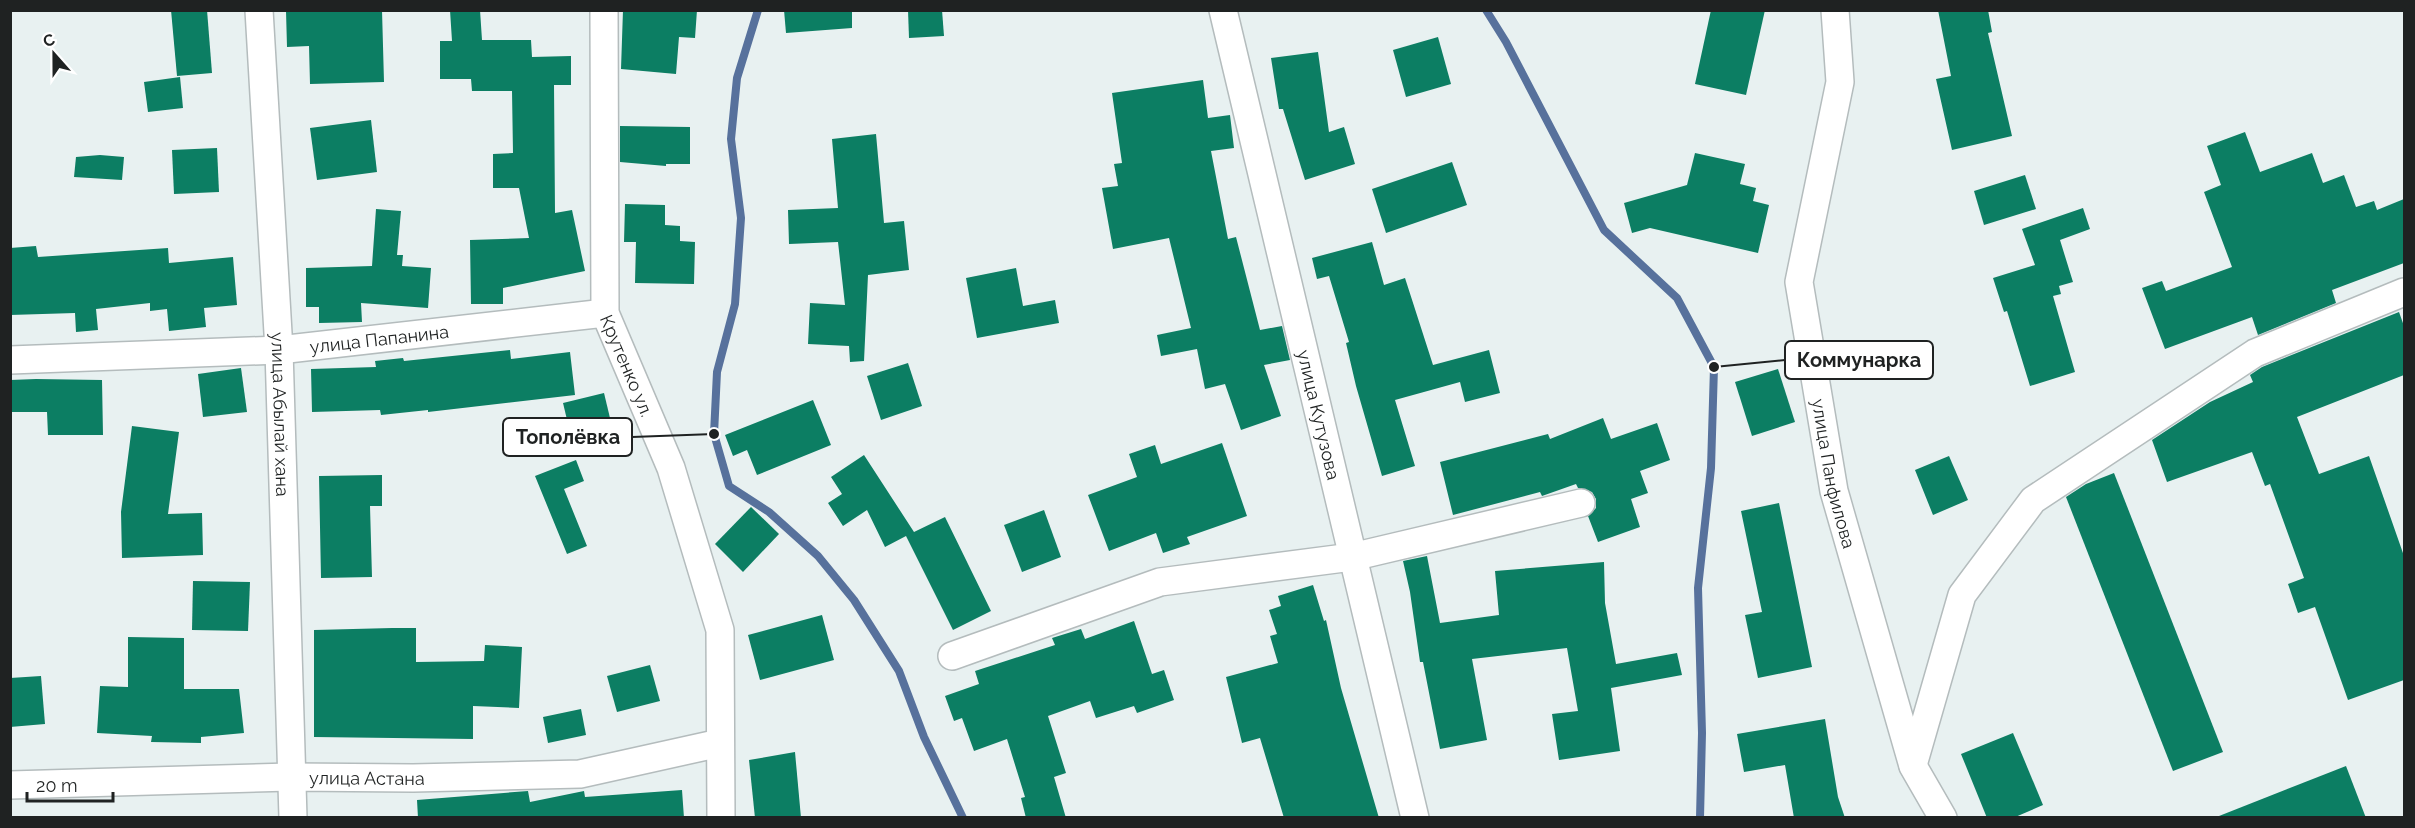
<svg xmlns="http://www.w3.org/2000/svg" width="2415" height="828" font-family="Raleway,sans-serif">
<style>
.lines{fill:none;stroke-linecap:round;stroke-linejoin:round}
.stream{stroke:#57719c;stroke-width:8}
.building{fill:#0c7e63}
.minor-casing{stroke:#b4bcbd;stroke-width:30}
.minor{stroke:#fff;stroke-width:27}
.labels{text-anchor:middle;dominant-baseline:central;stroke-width:6;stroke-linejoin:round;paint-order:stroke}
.street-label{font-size:18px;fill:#1f2222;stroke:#fff}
.leader{fill:none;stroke:#1f2222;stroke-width:2}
.callout-dot{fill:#1f2222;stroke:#fff;stroke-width:2}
.callout{fill:#fff;stroke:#1f2222;stroke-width:2}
.callout-label{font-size:20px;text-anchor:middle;font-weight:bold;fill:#1f2222}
</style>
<rect width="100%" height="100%" fill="#e8f1f1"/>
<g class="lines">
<g class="stream">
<path d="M 758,10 L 737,78 L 731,139 L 741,218 L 735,304 L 717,372 L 714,434 L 729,486 L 769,512 L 818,556 L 854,600 L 899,671 L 924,737 L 963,818"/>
<path d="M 1486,10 L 1506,42 L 1604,230 L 1677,298 L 1714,367 L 1711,468 L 1698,588 L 1702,733 L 1700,818"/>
</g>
</g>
<g class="building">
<path d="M 171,10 L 207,10 L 212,73 L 177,76 Z"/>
<path d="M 382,10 L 384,82 L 310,84 L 309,46 L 287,47 L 286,11 Z"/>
<path d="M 450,10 L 480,10 L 482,40 L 531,40 L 532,57 L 571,56 L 571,85 L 554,85 L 555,213 L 572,210 L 585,271 L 503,288 L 503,304 L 471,304 L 470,240 L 529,238 L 519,188 L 493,188 L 493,154 L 513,153 L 512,91 L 472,91 L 471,79 L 440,79 L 440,41 L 452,41 Z"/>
<path d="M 623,10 L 697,10 L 695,38 L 679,37 L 676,74 L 621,69 Z"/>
<path d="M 784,10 L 852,10 L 852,28 L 786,33 Z"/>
<path d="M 908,10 L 942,10 L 944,36 L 909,38 Z"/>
<path d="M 1711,10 L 1765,10 L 1746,95 L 1695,84 Z"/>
<path d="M 1938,10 L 1988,10 L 1992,32 L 1988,33 L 2012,136 L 1952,150 L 1936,79 L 1951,76 Z"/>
<path d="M 1438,37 L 1451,84 L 1406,97 L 1393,50 Z"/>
<path d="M 1318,52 L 1329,132 L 1344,127 L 1355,164 L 1305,180 L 1283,109 L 1279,109 L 1271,58 Z"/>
<path d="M 180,77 L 183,108 L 148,112 L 144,82 Z"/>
<path d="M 1203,80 L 1208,118 L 1230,115 L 1234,148 L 1211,151 L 1228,239 L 1236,237 L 1260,330 L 1282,326 L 1290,360 L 1264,365 L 1281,416 L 1241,430 L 1225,384 L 1205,389 L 1197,349 L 1161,356 L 1157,335 L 1191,328 L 1169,238 L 1113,249 L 1102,188 L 1118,186 L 1114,164 L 1122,163 L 1112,93 Z"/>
<path d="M 371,120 L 377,172 L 317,180 L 310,128 Z"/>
<path d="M 620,126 L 690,127 L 690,164 L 666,164 L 666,166 L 620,162 Z"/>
<path d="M 2245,132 L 2260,172 L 2312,153 L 2323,183 L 2344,175 L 2356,207 L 2374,201 L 2377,210 L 2404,199 L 2404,263 L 2332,290 L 2336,303 L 2258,335 L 2252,317 L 2165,349 L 2142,288 L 2162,281 L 2166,291 L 2232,267 L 2204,192 L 2221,185 L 2207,146 Z"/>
<path d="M 876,134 L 884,223 L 904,221 L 909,270 L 868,275 L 864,361 L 850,362 L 849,346 L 808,344 L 810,303 L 845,305 L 838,242 L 789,244 L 788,210 L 838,208 L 832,139 Z"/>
<path d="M 217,148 L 219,192 L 174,194 L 172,150 Z"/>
<path d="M 1695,153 L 1745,164 L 1740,184 L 1756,188 L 1753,201 L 1769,205 L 1758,253 L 1650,228 L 1632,233 L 1624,203 L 1687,185 Z"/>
<path d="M 100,155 L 124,157 L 122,180 L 74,177 L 76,157 Z"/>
<path d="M 1452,162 L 1467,205 L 1386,233 L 1372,189 Z"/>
<path d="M 2025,175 L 2036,209 L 1984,225 L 1974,191 Z"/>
<path d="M 625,204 L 665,205 L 665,225 L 680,226 L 680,241 L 695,242 L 694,284 L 635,283 L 636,242 L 624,242 Z"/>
<path d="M 2083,208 L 2090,229 L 2060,240 L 2073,282 L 2059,286 L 2061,294 L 2053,296 L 2075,372 L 2030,386 L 2007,311 L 2004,312 L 1993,278 L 2035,265 L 2022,229 Z"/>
<path d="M 376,209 L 401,211 L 397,255 L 403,255 L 402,266 L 431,268 L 428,308 L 361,303 L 362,322 L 319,323 L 319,307 L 306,307 L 306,268 L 372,266 Z"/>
<path d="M 1372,242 L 1384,285 L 1405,278 L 1433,365 L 1489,350 L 1500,393 L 1465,402 L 1460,382 L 1395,400 L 1415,466 L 1382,476 L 1356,386 L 1346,343 L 1349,342 L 1329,276 L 1317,279 L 1312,258 Z"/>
<path d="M 36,246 L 38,257 L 168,248 L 169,263 L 233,257 L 237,305 L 204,308 L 206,327 L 169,331 L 167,309 L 150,311 L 150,303 L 96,309 L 98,330 L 76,332 L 75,313 L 10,315 L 10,248 Z"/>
<path d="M 1016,268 L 1023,306 L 1055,300 L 1059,323 L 977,338 L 966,278 Z"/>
<path d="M 2399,312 L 2404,326 L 2404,375 L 2297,417 L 2319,474 L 2369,456 L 2404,556 L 2404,680 L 2348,700 L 2315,607 L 2298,613 L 2288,584 L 2304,578 L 2270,484 L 2265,486 L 2252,452 L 2167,482 L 2152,440 L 2210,402 L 2253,382 L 2250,375 L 2262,367 Z"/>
<path d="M 510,350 L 511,359 L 570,352 L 575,395 L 428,412 L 428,410 L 381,415 L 380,410 L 312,412 L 311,369 L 376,367 L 375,361 L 403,358 L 404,361 Z"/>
<path d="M 908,363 L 922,406 L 881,420 L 867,376 Z"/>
<path d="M 241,368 L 247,412 L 203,417 L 198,374 Z"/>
<path d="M 1778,369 L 1795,422 L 1752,436 L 1735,382 Z"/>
<path d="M 36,379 L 102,380 L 103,435 L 48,435 L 47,412 L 10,412 L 10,380 Z"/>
<path d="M 604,393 L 610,418 L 569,428 L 563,403 Z"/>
<path d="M 813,400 L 831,445 L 757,475 L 747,450 L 733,456 L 725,435 Z"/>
<path d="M 1603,418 L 1611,439 L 1657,423 L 1670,460 L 1640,471 L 1648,493 L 1631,499 L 1640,527 L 1598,542 L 1588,516 L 1596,508 L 1596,499 L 1592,492 L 1578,488 L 1576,484 L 1542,496 L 1540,492 L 1453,515 L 1440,462 L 1548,434 L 1550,439 Z"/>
<path d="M 132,426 L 179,432 L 168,514 L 202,513 L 203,555 L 122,558 L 121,512 Z"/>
<path d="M 1222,443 L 1247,516 L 1187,537 L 1190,544 L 1163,553 L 1156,533 L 1109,551 L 1088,495 L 1137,477 L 1129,454 L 1155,445 L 1161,464 Z"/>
<path d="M 864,455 L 914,532 L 945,517 L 991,611 L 953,630 L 906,536 L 885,547 L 867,510 L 843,526 L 828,503 L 842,494 L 831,477 Z"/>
<path d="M 1949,456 L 1968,500 L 1933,515 L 1915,470 Z"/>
<path d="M 576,460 L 584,481 L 564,489 L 587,546 L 567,554 L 535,476 Z"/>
<path d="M 2114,473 L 2223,752 L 2173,771 L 2066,497 L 2086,484 Z"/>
<path d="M 382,475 L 382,506 L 370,506 L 372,577 L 321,578 L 319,476 Z"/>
<path d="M 1779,503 L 1812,667 L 1758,678 L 1745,615 L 1762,612 L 1741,511 Z"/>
<path d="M 751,507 L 779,534 L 743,572 L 715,544 Z"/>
<path d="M 1044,510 L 1061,557 L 1022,572 L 1004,525 Z"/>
<path d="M 1427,556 L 1440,623 L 1499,615 L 1495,571 L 1604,562 L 1605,603 L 1616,664 L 1677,653 L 1682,675 L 1611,688 L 1620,751 L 1559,760 L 1552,714 L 1578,711 L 1567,648 L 1472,659 L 1487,740 L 1440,749 L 1423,662 L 1420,662 L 1410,592 L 1403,561 Z"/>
<path d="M 193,581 L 250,582 L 248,631 L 192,630 Z"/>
<path d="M 1313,585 L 1324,621 L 1326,620 L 1341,688 L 1379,818 L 1284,818 L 1260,738 L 1242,743 L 1226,677 L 1278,663 L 1270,636 L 1277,634 L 1269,610 L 1281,606 L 1278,596 Z"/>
<path d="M 822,615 L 834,660 L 760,680 L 748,635 Z"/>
<path d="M 1134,621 L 1152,674 L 1164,670 L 1174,700 L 1137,713 L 1134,706 L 1096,718 L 1090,701 L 1048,716 L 1066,773 L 1054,777 L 1066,818 L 1026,818 L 1021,798 L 1025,797 L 1007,739 L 974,751 L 962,718 L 954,721 L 945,696 L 979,684 L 975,671 L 1055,645 L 1052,638 L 1081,629 L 1085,639 Z"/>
<path d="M 392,628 L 416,628 L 416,662 L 484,661 L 485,645 L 522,647 L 519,708 L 473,706 L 473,739 L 314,737 L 314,630 Z"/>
<path d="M 128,637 L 184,638 L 184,689 L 239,689 L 244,733 L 201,737 L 201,743 L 151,742 L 152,736 L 97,733 L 100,686 L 128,687 Z"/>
<path d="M 650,665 L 660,701 L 617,712 L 607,676 Z"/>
<path d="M 41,676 L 45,724 L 10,727 L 10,678 Z"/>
<path d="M 581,709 L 586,735 L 548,743 L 543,717 Z"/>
<path d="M 1825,719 L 1838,797 L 1845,818 L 1794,818 L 1785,765 L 1744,772 L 1737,734 Z"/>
<path d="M 2013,733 L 2043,805 L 2013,818 L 1987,818 L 1961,754 Z"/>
<path d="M 795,752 L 801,818 L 755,818 L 749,760 Z"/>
<path d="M 2346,766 L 2366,818 L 2219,818 L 2219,816 Z"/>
<path d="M 682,790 L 684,818 L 418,818 L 417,800 L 528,791 L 530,802 L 584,791 L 585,797 Z"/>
</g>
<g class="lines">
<g class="minor-casing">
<g id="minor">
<path id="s1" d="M 259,10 L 279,350 L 293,818"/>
<path id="s2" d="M 604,10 L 605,313 L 671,468 L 720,630 L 721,818"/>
<path id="s3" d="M 1223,10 L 1415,818"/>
<path id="s4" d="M 1835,10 L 1840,82 L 1799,282 L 1834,491 L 1913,766 L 1943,818"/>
<path id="s5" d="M 10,360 L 279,350 L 605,313"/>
<path d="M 952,656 L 1160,582 L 1352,557 L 1581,503"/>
<path d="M 1913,765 L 1962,595 L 2033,500 L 2255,353 L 2404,292"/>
<path id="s6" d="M 10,785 L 290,777 L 413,778 L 580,774 L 720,743"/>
</g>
</g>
<use href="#minor" class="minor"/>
</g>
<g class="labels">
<g class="street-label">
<text stroke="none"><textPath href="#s5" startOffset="370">улица Папанина</textPath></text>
<text stroke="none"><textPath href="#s2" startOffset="360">Крутенко ул.</textPath></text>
<text stroke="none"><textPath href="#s1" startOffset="405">улица Абылай хана</textPath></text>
<text stroke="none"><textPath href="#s3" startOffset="416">улица Кутузова</textPath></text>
<text stroke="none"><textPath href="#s4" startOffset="471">улица Панфилова</textPath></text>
<text stroke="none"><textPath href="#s6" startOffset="357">улица Астана</textPath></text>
</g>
</g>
<path class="leader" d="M1714 367L1785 360M714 434L632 437"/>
<g class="callout-dot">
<circle cx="1714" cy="367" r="6"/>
<circle cx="714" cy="434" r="6"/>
</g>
<g class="callout">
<rect x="1785" y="341" width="148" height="38" rx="6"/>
<rect x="503" y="418" width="129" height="38" rx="6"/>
</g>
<g class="callout-label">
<text x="1859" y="367">Коммунарка</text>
<text x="568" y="444">Тополёвка</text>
</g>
<rect width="2415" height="828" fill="none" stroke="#1f2222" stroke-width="24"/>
<g transform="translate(54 54) rotate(339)" stroke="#ffffff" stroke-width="4.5" paint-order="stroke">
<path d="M0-4.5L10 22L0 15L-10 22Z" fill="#1f2222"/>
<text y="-9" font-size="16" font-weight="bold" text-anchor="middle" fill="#1f2222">С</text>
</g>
<path d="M27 792v9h86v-9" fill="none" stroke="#1f2222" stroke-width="3"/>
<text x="36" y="792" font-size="18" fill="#1f2222" stroke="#ffffff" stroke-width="4.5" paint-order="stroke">20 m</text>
</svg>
